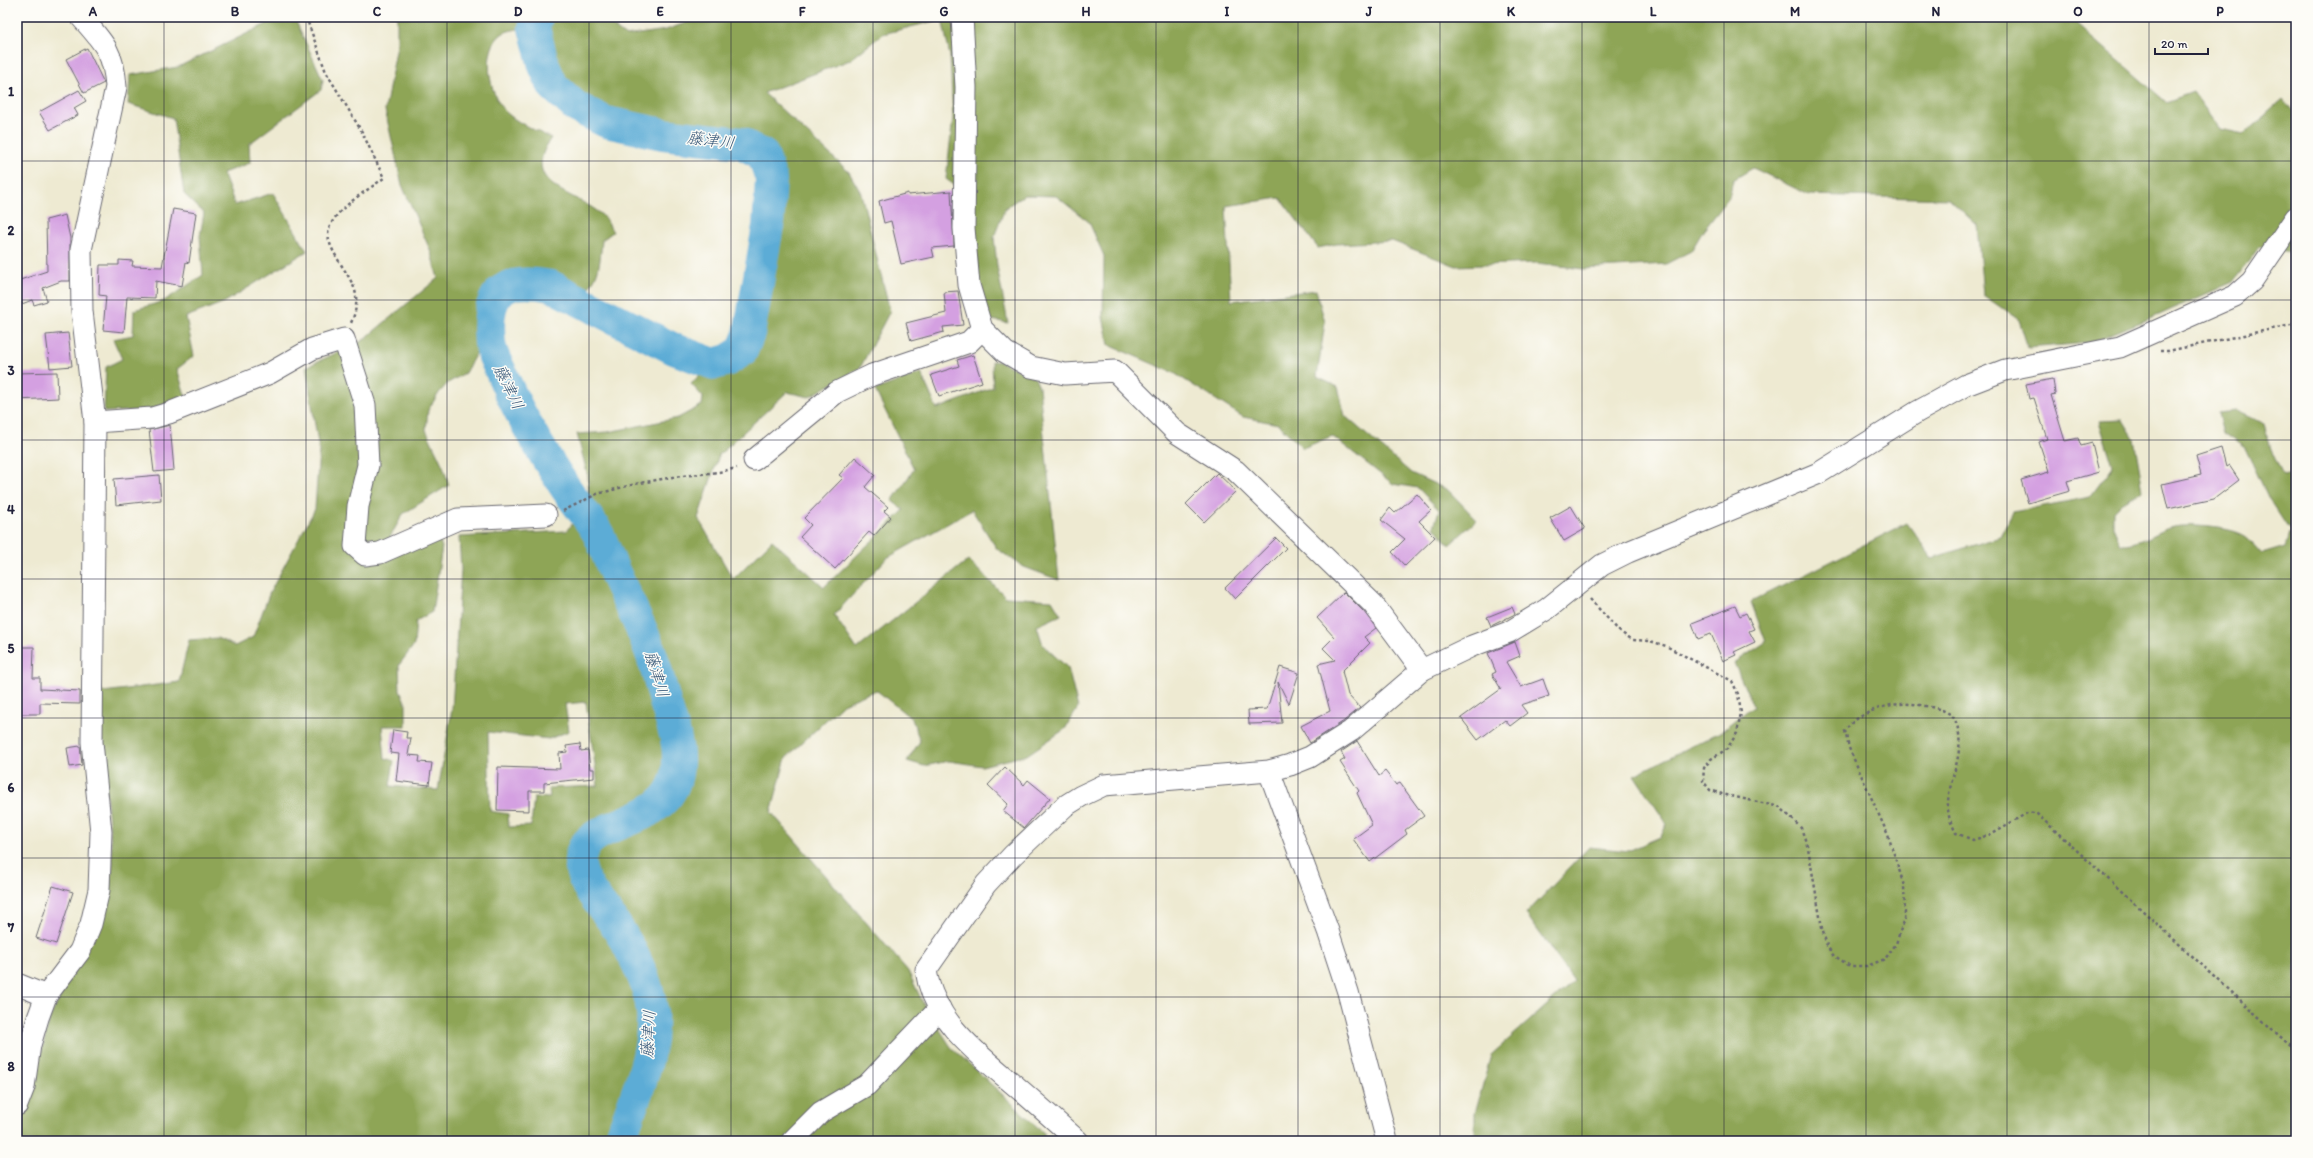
<svg xmlns="http://www.w3.org/2000/svg" width="2313" height="1158" font-family="Itim,'Klee One',sans-serif">
<style>
.forest{fill:#8ea556;stroke:#586448;fill-rule:evenodd}
.lines{fill:none;stroke-linecap:round;stroke-linejoin:round}
.river{stroke:#5bacd6;stroke-width:32}
.building{fill:#d4a0e1}
.minor-casing{stroke:#696870;stroke-width:23}
.path{stroke:#696870;stroke-width:2.5;stroke-dasharray:3 3;stroke-linecap:butt}
.minor{stroke:#fff;stroke-width:21}
.grid{fill:none;stroke:#22223b;stroke-width:1;stroke-opacity:0.55}
.labels{text-anchor:middle;dominant-baseline:central;stroke-width:3;stroke-linejoin:round;paint-order:stroke}
.water-label{font-size:16px;font-style:italic;fill:#395979;stroke:#fdfcf7}
.neatline{fill:none;stroke:#22223b;stroke-width:1.5}
.grid-label{font-size:13px;text-anchor:middle;font-weight:bold;fill:#22223b}
</style>
<rect width="100%" height="100%" fill="#fdfcf7"/>
<filter id="ink" filterUnits="userSpaceOnUse"><feTurbulence type="fractalNoise" baseFrequency=".025" numOctaves="2"/><feDisplacementMap in="SourceGraphic" scale="8" xChannelSelector="R" yChannelSelector="G"/><feConvolveMatrix kernelMatrix="1 2 1 2 8 2 1 2 1" color-interpolation-filters="sRGB"/></filter>
<filter id="wash" filterUnits="userSpaceOnUse"><feTurbulence type="fractalNoise" baseFrequency=".012" numOctaves="4" result="noise"/><feDisplacementMap in="SourceGraphic" scale="16" xChannelSelector="R" yChannelSelector="G"/><feGaussianBlur stdDeviation="0.9" result="paint"/><feColorMatrix in="noise" values="0 0 0 0 0 0 0 0 0 0 0 0 0 0 0 0 0 1.4 0 .05"/><feComposite in="paint" operator="in"/></filter>
<g filter="url(#wash)">
<rect width="100%" height="100%" fill="#eeead2"/>
<g class="forest">
<path d="M 281,17 L 294,17 L 323,80 L 321,90 L 249,144 L 250,163 L 223,173 L 235,205 L 273,193 L 307,251 L 225,302 L 186,317 L 194,356 L 177,369 L 186,398 L 148,410 L 104,412 L 106,367 L 122,359 L 113,339 L 133,335 L 134,310 L 164,301 L 203,275 L 200,236 L 204,213 L 184,194 L 173,118 L 128,104 L 130,75 L 178,67 Z"/>
<path d="M 397,17 L 600,17 L 626,36 L 666,30 L 702,17 L 2069,17 L 2166,102 L 2193,92 L 2220,129 L 2244,134 L 2283,99 L 2296,115 L 2296,251 L 2293,253 L 2260,246 L 2233,282 L 2159,315 L 2088,343 L 2028,348 L 2019,320 L 1983,295 L 1977,225 L 1949,199 L 1809,195 L 1753,168 L 1733,180 L 1729,198 L 1703,231 L 1691,251 L 1666,264 L 1583,269 L 1537,263 L 1456,266 L 1392,241 L 1337,244 L 1318,248 L 1280,198 L 1226,206 L 1231,301 L 1316,290 L 1325,322 L 1317,377 L 1338,387 L 1345,416 L 1411,473 L 1448,490 L 1477,520 L 1449,545 L 1434,527 L 1439,510 L 1418,488 L 1393,484 L 1332,436 L 1303,448 L 1278,424 L 1243,417 L 1174,373 L 1109,345 L 1103,317 L 1104,256 L 1089,222 L 1056,196 L 1024,195 L 1005,208 L 994,237 L 997,266 L 1008,323 L 986,319 L 981,306 L 972,198 L 946,179 L 953,117 L 950,56 L 942,19 L 883,34 L 850,60 L 764,93 L 849,172 L 861,193 L 890,311 L 860,368 L 809,397 L 787,392 L 719,455 L 698,518 L 733,579 L 772,540 L 824,587 L 904,510 L 892,501 L 914,469 L 875,390 L 921,373 L 937,409 L 993,387 L 992,361 L 1001,362 L 1035,378 L 1039,387 L 1059,580 L 1024,567 L 997,549 L 972,510 L 887,558 L 834,615 L 857,649 L 968,560 L 1006,597 L 1052,600 L 1061,615 L 1037,626 L 1043,645 L 1068,668 L 1078,708 L 1065,729 L 1027,755 L 982,766 L 949,761 L 924,766 L 907,761 L 920,741 L 912,719 L 876,690 L 843,704 L 786,758 L 771,812 L 908,971 L 924,1005 L 951,1047 L 1045,1134 L 1040,1141 L 17,1141 L 17,1076 L 35,1078 L 50,1017 L 108,904 L 113,862 L 96,693 L 179,682 L 189,640 L 217,638 L 235,646 L 253,637 L 270,592 L 315,509 L 319,450 L 306,367 L 362,341 L 438,278 L 430,250 L 402,185 L 385,110 L 397,45 ZM 540,27 L 546,56 L 559,86 L 582,104 L 615,119 L 752,141 L 768,155 L 777,189 L 758,321 L 746,354 L 726,369 L 705,369 L 691,384 L 703,397 L 702,405 L 678,418 L 608,432 L 577,434 L 588,477 L 589,505 L 566,531 L 459,537 L 461,569 L 452,709 L 438,790 L 390,786 L 394,761 L 385,758 L 382,726 L 406,726 L 406,704 L 400,690 L 399,665 L 414,645 L 416,621 L 432,612 L 442,547 L 438,538 L 389,539 L 403,514 L 449,485 L 443,466 L 426,430 L 428,410 L 439,393 L 448,383 L 465,373 L 502,307 L 514,297 L 539,296 L 570,306 C 598,281 599,276 602,240 L 613,232 C 610,227 607,220 603,216 C 577,191 518,188 551,138 C 535,130 516,123 504,110 C 489,94 481,49 502,34 C 508,30 515,30 523,28 L 526,31 ZM 586,702 L 598,786 L 549,788 L 550,798 L 534,797 L 531,826 L 509,827 L 508,814 L 490,811 L 488,732 L 549,739 L 569,731 L 565,704 Z"/>
<path d="M 2236,411 L 2264,424 L 2271,449 L 2283,475 L 2296,472 L 2296,1141 L 1475,1141 L 1475,1113 L 1491,1055 L 1574,981 L 1526,914 L 1589,847 L 1628,851 L 1660,837 L 1667,824 L 1634,775 L 1722,731 L 1753,706 L 1734,663 L 1766,642 L 1751,602 L 1907,523 L 1932,558 L 2000,537 L 2013,512 L 2090,497 L 2113,466 L 2099,421 L 2123,420 L 2134,438 L 2143,490 L 2122,502 L 2113,511 L 2113,527 L 2120,544 C 2141,545 2150,534 2169,528 C 2185,523 2231,527 2244,536 C 2251,541 2256,548 2262,554 L 2285,547 L 2290,531 L 2269,499 L 2245,448 L 2223,433 L 2218,413 Z"/>
</g>
<g class="lines">
<path class="river" d="M 537,17 L 534,28 L 544,66 L 553,86 L 576,107 L 606,122 L 663,134 L 741,143 L 763,155 L 771,179 L 768,226 L 749,334 L 742,351 L 728,360 L 714,364 L 674,349 L 551,286 C 501,276 485,293 490,343 C 491,353 497,363 501,372 C 517,411 540,449 563,484 C 573,500 586,514 596,530 C 604,543 608,559 615,573 C 625,596 638,619 647,643 C 655,662 660,682 665,702 C 671,721 679,742 678,762 C 678,832 583,814 580,860 C 579,883 602,905 614,923 C 630,946 650,984 652,1012 C 655,1059 633,1098 620,1141"/>
</g>
<g id="blocks">
<g class="building">
<path d="M 87,48 L 104,83 L 84,93 L 66,59 Z"/>
<path d="M 79,90 L 86,101 L 74,108 L 78,115 L 50,130 L 39,112 Z"/>
<path d="M 951,191 L 954,246 L 932,248 L 934,257 L 901,264 L 891,221 L 884,223 L 879,201 L 908,193 L 908,195 Z"/>
<path d="M 173,209 L 196,213 L 189,263 L 186,262 L 182,286 L 156,281 L 155,298 L 127,297 L 124,332 L 103,330 L 106,296 L 99,295 L 100,265 L 119,265 L 119,260 L 133,261 L 132,266 L 162,267 Z"/>
<path d="M 65,215 L 70,238 L 70,281 L 61,281 L 43,288 L 47,301 L 34,305 L 32,300 L 17,306 L 17,281 L 47,271 L 46,220 Z"/>
<path d="M 958,291 L 963,325 L 943,327 L 944,332 L 911,341 L 906,323 L 946,313 L 944,292 Z"/>
<path d="M 68,333 L 72,366 L 50,368 L 46,335 Z"/>
<path d="M 973,355 L 982,382 L 939,396 L 931,375 L 959,366 L 957,360 Z"/>
<path d="M 57,372 L 58,398 L 17,400 L 17,373 Z"/>
<path d="M 2053,379 L 2055,394 L 2051,395 L 2065,441 L 2078,438 L 2081,446 L 2092,443 L 2099,472 L 2067,481 L 2070,491 L 2028,503 L 2021,480 L 2049,472 L 2039,442 L 2047,439 L 2034,398 L 2029,399 L 2026,384 Z"/>
<path d="M 170,425 L 174,470 L 154,472 L 149,430 Z"/>
<path d="M 2221,448 L 2226,467 L 2229,465 L 2239,480 L 2214,499 L 2168,509 L 2162,484 L 2201,475 L 2196,456 Z"/>
<path d="M 855,457 L 875,475 L 865,487 L 888,507 L 884,511 L 891,517 L 874,536 L 869,532 L 835,569 L 800,537 L 811,525 L 804,518 L 843,478 L 839,475 Z"/>
<path d="M 1217,473 L 1236,491 L 1204,522 L 1186,504 Z"/>
<path d="M 159,475 L 161,500 L 116,505 L 114,479 Z"/>
<path d="M 1417,494 L 1431,510 L 1419,521 L 1435,537 L 1405,566 L 1392,552 L 1405,539 L 1381,520 L 1390,508 L 1395,513 Z"/>
<path d="M 1571,506 L 1585,529 L 1564,541 L 1550,518 Z"/>
<path d="M 1276,538 L 1286,548 L 1235,599 L 1225,588 Z"/>
<path d="M 1344,592 L 1364,612 L 1376,628 L 1364,637 L 1370,643 L 1342,671 L 1348,695 L 1360,708 L 1344,721 L 1310,743 L 1301,726 L 1330,711 L 1318,664 L 1335,660 L 1323,648 L 1334,637 L 1317,618 Z"/>
<path d="M 1735,606 L 1740,616 L 1746,613 L 1754,629 L 1749,631 L 1755,642 L 1734,652 L 1736,655 L 1723,661 L 1711,634 L 1698,639 L 1692,623 Z"/>
<path d="M 1512,607 L 1515,614 L 1491,626 L 1487,617 Z"/>
<path d="M 1515,642 L 1520,656 L 1506,662 L 1521,687 L 1543,679 L 1549,696 L 1521,705 L 1527,713 L 1510,726 L 1505,720 L 1478,740 L 1461,718 L 1501,689 L 1492,674 L 1496,672 L 1488,653 Z"/>
<path d="M 20,647 L 34,647 L 33,678 L 40,678 L 40,689 L 80,691 L 80,704 L 40,703 L 40,714 L 18,714 Z"/>
<path d="M 1280,667 L 1299,673 L 1289,704 L 1278,682 L 1282,723 L 1249,724 L 1248,710 L 1267,709 Z"/>
<path d="M 393,730 L 407,732 L 406,738 L 411,738 L 408,755 L 420,756 L 419,762 L 432,763 L 429,785 L 396,781 L 399,754 L 390,753 Z"/>
<path d="M 1357,741 L 1379,776 L 1385,771 L 1396,785 L 1400,783 L 1424,816 L 1405,830 L 1407,834 L 1370,862 L 1353,839 L 1372,825 L 1357,793 L 1359,791 L 1340,762 L 1345,759 L 1341,752 Z"/>
<path d="M 580,744 L 581,751 L 588,750 L 590,769 L 594,769 L 594,778 L 544,783 L 544,791 L 529,791 L 529,811 L 497,810 L 498,767 L 560,769 L 559,753 L 567,752 L 566,746 Z"/>
<path d="M 80,746 L 82,765 L 70,767 L 67,748 Z"/>
<path d="M 1005,767 L 1024,785 L 1028,780 L 1050,798 L 1024,828 L 1003,811 L 1008,804 L 988,785 Z"/>
<path d="M 53,886 L 73,892 L 56,944 L 36,938 Z"/>
</g>
</g>
</g>
<g filter="url(#ink)">
<use href="#blocks" fill-opacity="0" stroke="#696870" stroke-width="1"/>
<g class="lines">
<g class="minor-casing">
<g id="minor">
<path d="M 962,17 L 966,87 L 964,228 L 969,285 L 982,329 L 1005,352 L 1031,367 L 1065,374 L 1115,371 L 1177,433 L 1236,471 L 1373,604 L 1422,670"/>
<path d="M 95,422 L 152,418 L 169,413 L 270,373 L 312,349 L 344,339 L 365,405 L 368,465 L 358,506 L 355,546 L 365,555 L 380,553 L 458,519 L 546,515"/>
<path d="M 754,460 L 837,392 L 872,375 L 969,342 L 982,329"/>
<path d="M 1269,771 L 1328,931 L 1348,992 L 1387,1141"/>
<path d="M 17,984 L 46,996"/>
<path d="M 17,1105 L 24,1087 L 30,1045 L 38,1018 L 46,996 L 80,951 L 91,924 L 99,890 L 101,832 L 92,742 L 95,422 L 82,311 L 81,250 L 116,87 C 114,52 103,42 81,17"/>
<path d="M 792,1141 L 821,1112 L 867,1085 L 940,1008"/>
<path d="M 1078,1141 C 1058,1123 1038,1105 1018,1088 C 981,1056 933,1022 926,970 L 986,884 L 1013,855 L 1065,806 L 1081,796 L 1104,785 L 1269,771 L 1290,765 L 1310,757 L 1351,731 L 1422,670 L 1472,646 L 1509,632 L 1547,609 L 1602,565 L 1628,552 L 1819,473 L 1917,412 L 1966,385 L 2005,370 L 2120,347 L 2235,296 L 2252,281 L 2296,217"/>
</g>
</g>
<g class="path">
<path d="M 306,17 L 326,72 L 362,132 L 384,178 C 367,191 339,206 330,226 C 320,246 355,276 356,296 C 357,306 355,314 351,323"/>
<path d="M 2160,351 L 2168,351 L 2296,324"/>
<path d="M 563,511 L 597,494 L 635,484 L 673,477 L 719,472 L 737,468"/>
<path d="M 1590,599 L 1620,632 L 1633,640 L 1650,641 L 1666,646 L 1732,681 L 1738,694 L 1741,713 L 1737,733 L 1727,749 L 1711,759 L 1704,768 L 1703,781 L 1710,790 L 1722,794 L 1780,807 L 1801,828 L 1808,848 L 1822,928 L 1827,946 L 1833,955 L 1850,966 L 1867,966 L 1885,959 L 1896,944 L 1905,916 L 1904,885 L 1888,835 L 1849,748 L 1845,731 C 1856,713 1890,702 1910,704 C 1917,704 1924,706 1931,707 C 1940,709 1951,712 1955,720 C 1970,754 1942,786 1949,816 C 1950,822 1954,828 1956,833 L 1973,840 L 1989,835 L 2029,812 L 2037,814 L 2296,1051"/>
</g>
<use href="#minor" class="minor"/>
</g>
</g>
<path class="grid" d="M 164,17 L 164,1141M 306,17 L 306,1141M 447,17 L 447,1141M 589,17 L 589,1141M 731,17 L 731,1141M 873,17 L 873,1141M 1015,17 L 1015,1141M 1156,17 L 1156,1141M 1298,17 L 1298,1141M 1440,17 L 1440,1141M 1582,17 L 1582,1141M 1724,17 L 1724,1141M 1866,17 L 1866,1141M 2007,17 L 2007,1141M 2149,17 L 2149,1141M 17,161 L 2296,161M 17,300 L 2296,300M 17,440 L 2296,440M 17,579 L 2296,579M 17,718 L 2296,718M 17,858 L 2296,858M 17,997 L 2296,997"/>
<g class="labels">
<g class="water-label">
<text transform="translate(711 140) rotate(7)">藤津川</text>
<text transform="translate(509 387) rotate(64)">藤津川</text>
<text transform="translate(657 674) rotate(73)">藤津川</text>
<text transform="translate(648 1034) rotate(-87)">藤津川</text>
</g>
</g>
<rect width="2313" height="1158" fill="none" stroke="#fdfcf7" stroke-width="44"/>
<path d="M2155 48v6h53v-6" fill="none" stroke="#22223b" stroke-width="2"/>
<text x="2161" y="48" font-size="12" fill="#22223b" stroke="#fdfcf7" stroke-width="3" paint-order="stroke">20 m</text>
<rect x="22" y="22" width="2269" height="1114" class="neatline"/>
<g class="grid-label">
<text x="93" y="16">A</text>
<text x="235" y="16">B</text>
<text x="377" y="16">C</text>
<text x="518" y="16">D</text>
<text x="660" y="16">E</text>
<text x="802" y="16">F</text>
<text x="944" y="16">G</text>
<text x="1086" y="16">H</text>
<text x="1227" y="16">I</text>
<text x="1369" y="16">J</text>
<text x="1511" y="16">K</text>
<text x="1653" y="16">L</text>
<text x="1795" y="16">M</text>
<text x="1936" y="16">N</text>
<text x="2078" y="16">O</text>
<text x="2220" y="16">P</text>
<text x="11" y="96">1</text>
<text x="11" y="235">2</text>
<text x="11" y="375">3</text>
<text x="11" y="514">4</text>
<text x="11" y="653">5</text>
<text x="11" y="792">6</text>
<text x="11" y="932">7</text>
<text x="11" y="1071">8</text>
</g>
</svg>
